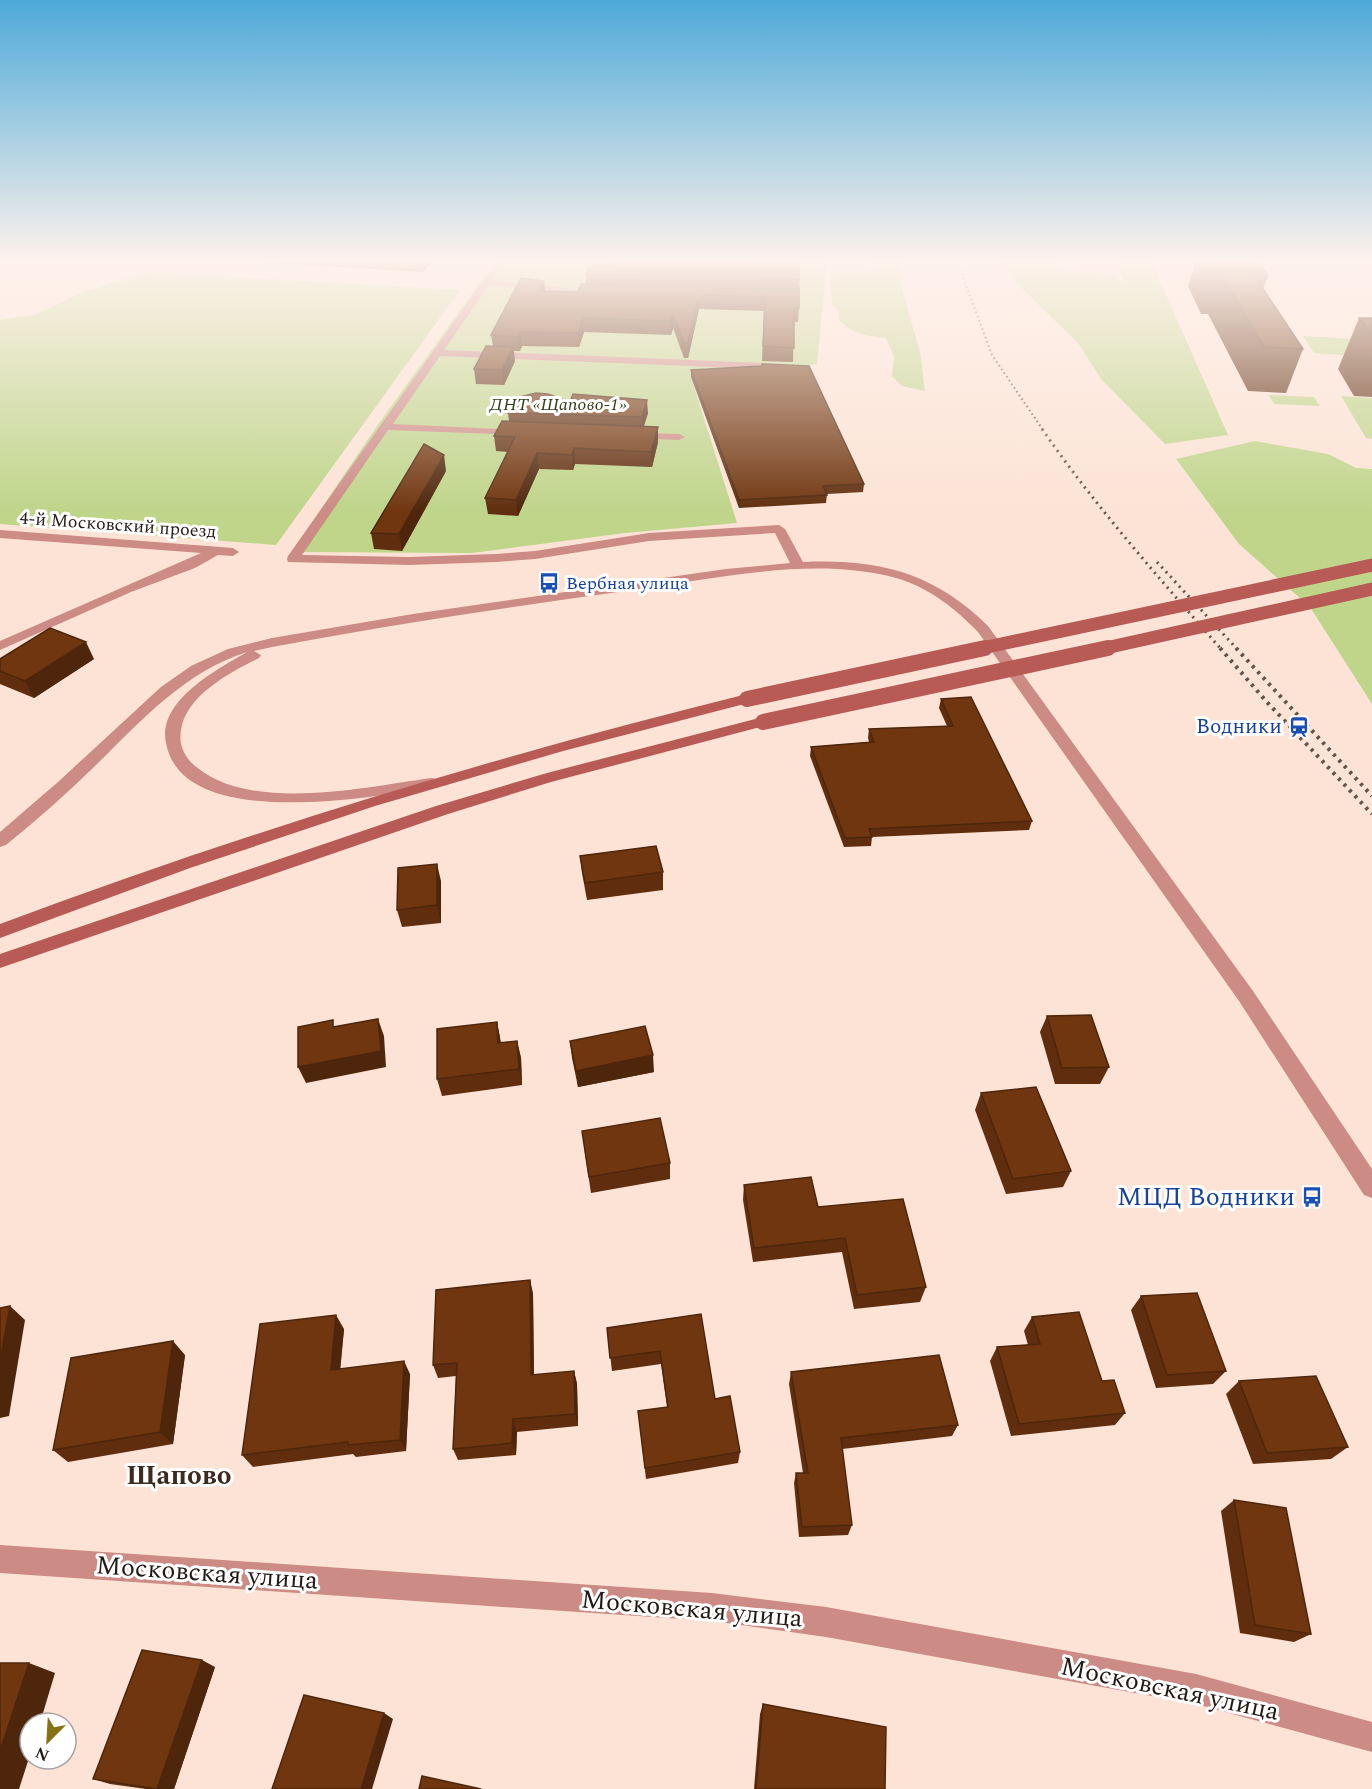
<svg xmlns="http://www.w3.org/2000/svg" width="1372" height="1789" font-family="Spectral,serif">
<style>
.green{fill:#bed58a}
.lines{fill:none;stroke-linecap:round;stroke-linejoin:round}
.street{fill:#cc8b85;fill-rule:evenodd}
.secondary{fill:#b85b56;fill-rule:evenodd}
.rail-far2{stroke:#62544d;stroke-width:2;stroke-dasharray:1.5 3;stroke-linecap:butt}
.rail-far1{stroke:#62544d;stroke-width:3;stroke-dasharray:2 4.5;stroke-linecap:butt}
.rail{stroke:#62544d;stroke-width:4;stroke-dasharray:3 5;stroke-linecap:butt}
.secondary-bridge-far1{stroke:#b85b56;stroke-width:13}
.secondary-bridge{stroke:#b85b56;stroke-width:16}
.wall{fill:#602e0e}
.shaded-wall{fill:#4e260b}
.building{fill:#703610;stroke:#4e260b;stroke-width:1.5}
.labels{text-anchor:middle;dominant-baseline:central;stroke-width:6;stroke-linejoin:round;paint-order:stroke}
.far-park-label{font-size:18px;font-style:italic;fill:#343e19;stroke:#fff}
.far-street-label{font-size:18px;fill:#231a16;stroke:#fff}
.far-transit-label{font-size:18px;fill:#164399;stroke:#fff;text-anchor:start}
.transit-label{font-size:21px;fill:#164399;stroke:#fff;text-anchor:end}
.near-transit-label{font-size:26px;fill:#164399;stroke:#fff;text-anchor:end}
.near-street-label{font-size:26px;fill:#231a16;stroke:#fff}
.near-neighbourhood-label{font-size:27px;font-weight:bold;fill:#3d2a20;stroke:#fff}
</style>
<rect width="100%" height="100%" fill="#fce3d5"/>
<g class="green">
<path d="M 495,261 L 827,261 L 817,364 L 692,380 L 737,523 L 625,533 L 472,553 L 292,552 L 377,426 Z"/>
<path d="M 868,261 L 900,261 L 901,286 L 920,352 L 925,391 L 902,386 L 892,376 L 894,356 L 886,338 C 866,336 853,334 839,320 L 839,312 L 832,304 L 829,273 L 870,271 L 873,265 Z"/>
<path d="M 1003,261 L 1051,261 L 1063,268 L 1109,275 L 1124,282 L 1120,274 L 1121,266 L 1116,261 L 1151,261 L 1228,435 L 1165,444 L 1102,380 L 1078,343 L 1016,283 Z"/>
<path d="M 147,272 L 460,290 L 276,545 L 0,524 L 0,320 L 34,315 L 83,292 Z"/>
<path d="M 1303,336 L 1372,340 L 1372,357 L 1314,353 Z"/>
<path d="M 1269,395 L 1314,397 L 1320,406 L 1274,404 Z"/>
<path d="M 1341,396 L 1372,398 L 1372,439 L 1366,438 Z"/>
<path d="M 1255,441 L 1328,454 L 1356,468 L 1372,469 L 1372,704 L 1310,607 L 1239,544 L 1176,459 Z"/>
</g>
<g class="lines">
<g class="street">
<path d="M 497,261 L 505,261 L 492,280 L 582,290 L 586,293 L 582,296 L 489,285 L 444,350 L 786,364 L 791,367 L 786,370 L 440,356 L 393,424 L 519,430 L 523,431 L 523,435 L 388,430 L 302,555 L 409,557 L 496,554 L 535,551 L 649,533 L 779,525 L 785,529 L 803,562 C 879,559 933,572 988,626 L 1253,991 L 1372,1169 L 1372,1198 L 1364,1195 L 1239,1001 L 978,632 C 955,608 928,587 896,578 C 814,556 721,578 639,589 C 516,606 394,624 272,647 L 254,651 L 261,655 L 259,658 C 231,672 186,695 181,730 C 178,746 186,760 199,769 C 254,812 366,787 431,778 L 437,779 L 439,783 L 437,787 L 431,788 C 370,797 182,832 166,743 C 157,700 220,668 247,652 C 184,672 141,721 95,766 C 66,794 37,820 6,845 L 0,847 L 0,832 L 58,782 L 161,687 L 191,666 L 228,649 L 272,638 L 413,614 L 726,569 L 790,563 L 775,533 L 649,541 L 535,559 L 496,562 L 409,565 L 288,562 L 287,559 L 288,556 Z"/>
<path d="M 633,433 L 679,434 L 685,437 L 679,440 L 629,438 L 629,434 Z"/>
<path d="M 0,530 L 233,548 L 239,552 L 233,556 L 218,555 L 195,568 L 131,592 L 0,650 L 0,641 L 201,553 L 0,538 Z"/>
<path d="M 0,1545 L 712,1593 L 826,1607 L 1196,1674 L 1372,1722 L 1372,1752 L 1196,1704 L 826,1637 L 712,1621 L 0,1573 Z"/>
</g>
<g class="secondary">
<path d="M 747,694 L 755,699 L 752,702 L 563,751 L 375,806 L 190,868 L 0,938 L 0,924 C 245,832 493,757 747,694 Z"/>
<path d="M 763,717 L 771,722 L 768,725 L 551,782 L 448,814 L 0,968 L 0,954 L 436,806 L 547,773 Z"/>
</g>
<path class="rail-far2" d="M 957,261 L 992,355 L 1043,430"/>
<g class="rail-far1">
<path d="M 1042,429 C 1096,507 1159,578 1221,649"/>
<path d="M 1157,562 L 1237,649"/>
</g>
<g class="rail">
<path d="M 1220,648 L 1266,701 L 1372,814"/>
<path d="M 1236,648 L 1372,796"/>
</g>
<g class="secondary-bridge-far1">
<path d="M 978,649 L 1372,565"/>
<path d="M 1101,649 L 1372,589"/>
</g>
<g class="secondary-bridge">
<path d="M 747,699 L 985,648"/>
<path d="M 763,722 L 1108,648"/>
</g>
</g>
<g class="wall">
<path d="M 253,261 L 433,261 L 423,272 L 254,262 Z"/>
<path d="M 800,261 L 799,308 L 798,322 L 794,322 L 793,362 L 762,361 L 764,311 L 699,309 L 688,358 L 684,358 L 673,328 L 671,335 L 584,332 L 579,347 L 522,346 L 520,351 L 514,351 L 515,361 L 504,385 L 476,384 L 474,369 L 493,346 L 491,335 L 544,281 L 545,291 L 578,292 L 586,284 L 586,274 L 611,266 Z"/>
<path d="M 1192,261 L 1259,261 L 1268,276 L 1263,289 L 1303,349 L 1286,393 L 1248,391 L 1208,314 L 1201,314 L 1188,286 L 1195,265 Z"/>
<path d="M 1359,318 L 1372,318 L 1372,397 L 1354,396 L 1338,369 Z"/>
<path d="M 762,366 L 864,484 L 863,492 L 827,494 L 826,503 L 739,508 L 691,377 L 691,370 Z"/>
<path d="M 570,402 L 648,413 L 644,426 L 658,427 L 658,442 L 652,467 L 575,464 L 573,470 L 539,469 L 518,516 L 488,514 L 485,498 L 508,452 L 496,451 L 494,436 L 509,421 L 508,413 Z"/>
<path d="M 446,471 L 402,551 L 374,549 L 371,533 Z"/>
<path d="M 0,659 L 94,659 L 34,698 L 0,684 Z"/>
<path d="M 941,699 L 1032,821 L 1029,830 L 872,837 L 871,846 L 844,847 L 810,756 L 811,747 L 869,742 L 868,738 L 869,729 L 947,726 L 939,708 Z"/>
<path d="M 580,856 L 663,872 L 663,890 L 587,900 L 582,873 Z"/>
<path d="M 441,881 L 441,923 L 402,927 L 397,910 Z"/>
<path d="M 1047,1016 L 1109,1067 L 1100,1084 L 1055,1084 L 1040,1032 Z"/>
<path d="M 497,1022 L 501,1043 L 517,1041 L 521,1058 L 522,1085 L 442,1096 L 437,1079 Z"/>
<path d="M 570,1041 L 654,1072 L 578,1087 L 572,1058 Z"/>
<path d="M 981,1093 L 1071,1171 L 1063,1187 L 1006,1194 L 975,1110 Z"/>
<path d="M 584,1147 L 670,1163 L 670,1179 L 591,1193 Z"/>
<path d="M 744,1185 L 818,1207 L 926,1287 L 920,1302 L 854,1309 L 842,1252 L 753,1262 L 743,1200 Z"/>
<path d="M 530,1280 L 533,1294 L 534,1375 L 574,1371 L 577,1384 L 578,1426 L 517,1432 L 516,1455 L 458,1460 L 453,1449 L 456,1376 L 438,1378 L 433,1365 Z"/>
<path d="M 1141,1296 L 1226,1371 L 1213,1384 L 1156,1388 L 1131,1310 Z"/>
<path d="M 701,1314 L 715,1399 L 740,1452 L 738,1463 L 646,1479 L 638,1411 L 667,1407 L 661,1364 L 612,1371 L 607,1328 Z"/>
<path d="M 1032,1317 L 1102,1381 L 1125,1413 L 1115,1425 L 1011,1436 L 990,1361 L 997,1347 L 1028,1345 L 1024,1331 Z"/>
<path d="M 344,1329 L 340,1369 L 410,1374 L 406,1451 L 356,1457 L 353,1454 L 253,1467 L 242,1455 Z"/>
<path d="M 185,1355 L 173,1444 L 68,1462 L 53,1450 Z"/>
<path d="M 791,1372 L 958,1425 L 952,1436 L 842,1449 L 852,1525 L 848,1535 L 799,1537 L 794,1483 L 796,1473 L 803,1473 L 789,1384 Z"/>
<path d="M 1239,1381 L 1348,1447 L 1331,1459 L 1253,1464 L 1226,1394 Z"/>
<path d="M 1234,1500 L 1311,1634 L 1294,1642 L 1240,1633 L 1221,1511 Z"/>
<path d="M 215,1667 L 174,1789 L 146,1789 L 110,1784 L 93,1779 Z"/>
<path d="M 763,1704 L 885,1789 L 754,1789 L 760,1714 Z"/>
</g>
<g class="shaded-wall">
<path d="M 422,261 L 433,261 L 423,272 Z"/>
<path d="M 544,281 L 545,295 L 540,291 Z"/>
<path d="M 699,295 L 699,309 L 688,358 L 688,343 Z"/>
<path d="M 673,314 L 673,328 L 671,335 L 670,321 Z"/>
<path d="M 583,318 L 584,332 L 579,347 L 578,333 Z"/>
<path d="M 520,332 L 522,346 L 520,351 L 518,337 Z"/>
<path d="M 513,347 L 515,361 L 504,385 L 502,370 Z"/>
<path d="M 647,400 L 648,413 L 642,430 L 642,417 Z"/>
<path d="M 658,427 L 658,442 L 652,467 L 651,452 Z"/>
<path d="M 574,448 L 575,464 L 573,470 L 572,455 Z"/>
<path d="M 537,453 L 539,469 L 518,516 L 516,500 Z"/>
<path d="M 444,455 L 446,471 L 402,551 L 399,534 Z"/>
<path d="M 86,642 L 94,659 L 34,698 L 25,681 Z"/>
<path d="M 437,864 L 441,881 L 441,923 L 437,905 Z"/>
<path d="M 378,1019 L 384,1036 L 386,1067 L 306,1083 L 298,1067 Z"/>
<path d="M 497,1022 L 500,1038 L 502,1060 L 498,1043 Z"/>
<path d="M 517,1041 L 521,1058 L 522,1085 L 519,1069 Z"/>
<path d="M 653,1055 L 654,1072 L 578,1087 L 576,1071 Z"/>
<path d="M 530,1280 L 533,1294 L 534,1388 L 531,1375 Z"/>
<path d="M 10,1306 L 25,1320 L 9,1416 L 0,1418 L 0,1360 Z"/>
<path d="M 336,1315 L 344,1329 L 339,1383 L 331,1370 Z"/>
<path d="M 173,1341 L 185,1355 L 173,1444 L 160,1432 Z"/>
<path d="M 404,1361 L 410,1374 L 406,1451 L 400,1440 Z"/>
<path d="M 574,1371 L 577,1384 L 578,1426 L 575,1414 Z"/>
<path d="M 513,1419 L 517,1432 L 516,1455 L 512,1443 Z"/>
<path d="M 202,1660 L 215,1667 L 174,1789 L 157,1789 Z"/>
<path d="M 29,1663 L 55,1673 L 40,1723 L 30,1723 L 30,1755 L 19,1789 L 0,1789 L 0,1751 Z"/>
<path d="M 384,1713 L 393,1719 L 372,1789 L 361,1789 Z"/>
</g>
<g class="building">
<path d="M 612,261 L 800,261 L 799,281 L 796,279 L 586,274 L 590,265 L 611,266 Z"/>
<path d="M 1208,261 L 1259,261 L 1268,276 L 1254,275 L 1303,349 L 1264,347 L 1221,273 L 1214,273 Z"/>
<path d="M 521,278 L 544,281 L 540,291 L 578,292 L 581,284 L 796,290 L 799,288 L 799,308 L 794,308 L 794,348 L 763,346 L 765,297 L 699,295 L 688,343 L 684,343 L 673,314 L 670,321 L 583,318 L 578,333 L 520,332 L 518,337 L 491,335 Z"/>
<path d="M 1359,318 L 1372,318 L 1372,335 Z"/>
<path d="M 486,346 L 513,347 L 502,370 L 474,369 Z"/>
<path d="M 762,364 L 809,366 L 864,484 L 823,486 L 827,495 L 739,500 L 691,370 L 762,366 Z"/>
<path d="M 536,393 L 548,394 L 570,402 L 573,394 L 647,400 L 642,417 L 508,413 L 516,398 Z"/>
<path d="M 502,421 L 658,427 L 651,452 L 574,448 L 572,455 L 537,453 L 516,500 L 485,498 L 515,437 L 494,436 Z"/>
<path d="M 424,444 L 444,455 L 399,534 L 371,533 Z"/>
<path d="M 50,628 L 86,642 L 25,681 L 0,671 L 0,659 Z"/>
<path d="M 971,697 L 1032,821 L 869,829 L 872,837 L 845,838 L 811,747 L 874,742 L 869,729 L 953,726 L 941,699 Z"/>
<path d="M 656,846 L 663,872 L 585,883 L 580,856 Z"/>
<path d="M 437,864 L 437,905 L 397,910 L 398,868 Z"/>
<path d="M 1091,1015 L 1109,1067 L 1062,1068 L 1047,1016 Z"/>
<path d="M 378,1019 L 381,1051 L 298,1067 L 298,1027 L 333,1020 L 333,1027 Z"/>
<path d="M 497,1022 L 498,1043 L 517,1041 L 519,1069 L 437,1079 L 437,1029 Z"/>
<path d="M 645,1026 L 653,1055 L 576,1071 L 570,1041 Z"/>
<path d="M 1036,1087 L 1071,1171 L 1013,1179 L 981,1093 Z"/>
<path d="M 660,1118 L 670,1163 L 589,1177 L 582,1131 Z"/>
<path d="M 811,1177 L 818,1207 L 903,1199 L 926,1287 L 857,1295 L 845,1238 L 754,1248 L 744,1185 Z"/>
<path d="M 530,1280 L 531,1375 L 574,1371 L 575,1414 L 513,1419 L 512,1443 L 453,1449 L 457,1363 L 433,1365 L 436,1290 Z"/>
<path d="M 1197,1293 L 1226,1371 L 1167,1375 L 1141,1296 Z"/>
<path d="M 10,1306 L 0,1360 L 0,1308 Z"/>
<path d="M 1079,1312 L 1102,1381 L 1114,1380 L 1125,1413 L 1019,1424 L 997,1347 L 1040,1344 L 1032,1317 Z"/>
<path d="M 701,1314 L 715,1399 L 730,1396 L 740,1452 L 645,1468 L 638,1411 L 668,1407 L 660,1351 L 610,1358 L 607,1328 Z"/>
<path d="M 336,1315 L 331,1370 L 404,1361 L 400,1440 L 348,1445 L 348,1442 L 242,1455 L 260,1324 Z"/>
<path d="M 173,1341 L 160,1432 L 53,1450 L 71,1358 Z"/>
<path d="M 939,1355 L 958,1425 L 841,1438 L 852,1525 L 802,1527 L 796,1473 L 808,1473 L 791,1372 Z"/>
<path d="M 1316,1376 L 1348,1447 L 1267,1453 L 1239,1381 Z"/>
<path d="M 1234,1500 L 1286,1508 L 1311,1634 L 1255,1625 Z"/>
<path d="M 142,1650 L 202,1660 L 157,1789 L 93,1779 Z"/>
<path d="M 0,1663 L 29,1663 L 0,1751 Z"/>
<path d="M 304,1695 L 384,1713 L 361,1789 L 272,1789 Z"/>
<path d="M 763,1704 L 886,1727 L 885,1789 L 756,1789 Z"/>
<path d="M 422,1776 L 481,1789 L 419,1789 Z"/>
</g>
<linearGradient id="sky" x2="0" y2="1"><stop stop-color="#4da9d8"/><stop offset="0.51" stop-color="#fef2ec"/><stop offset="1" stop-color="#fef2ec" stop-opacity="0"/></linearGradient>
<rect width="1372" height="512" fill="url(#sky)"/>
<defs>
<g id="bus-bare" transform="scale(1.62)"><path d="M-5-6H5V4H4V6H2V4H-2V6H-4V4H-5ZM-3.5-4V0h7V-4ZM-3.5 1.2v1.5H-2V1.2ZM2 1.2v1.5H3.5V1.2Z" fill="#1a4fb4" stroke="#fff" stroke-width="2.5" paint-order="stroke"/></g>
<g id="station-bare" transform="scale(1.62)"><path d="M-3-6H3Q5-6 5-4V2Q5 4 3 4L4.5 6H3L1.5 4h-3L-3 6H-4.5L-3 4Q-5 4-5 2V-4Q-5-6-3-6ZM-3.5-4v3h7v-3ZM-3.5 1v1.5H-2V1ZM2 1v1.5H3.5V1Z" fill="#1a4fb4" stroke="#fff" stroke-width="2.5" paint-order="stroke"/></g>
</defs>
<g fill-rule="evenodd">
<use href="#bus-bare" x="549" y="583"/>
<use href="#station-bare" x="1299" y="727"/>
<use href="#bus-bare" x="1312" y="1197"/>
</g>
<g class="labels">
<g class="far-park-label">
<text x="558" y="404">ДНТ «Щапово-1»</text>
</g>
<g class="far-street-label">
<text transform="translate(118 525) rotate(4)">4-й Московский проезд</text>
</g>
<g class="far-transit-label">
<text x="566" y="583">Вербная улица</text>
</g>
<g class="transit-label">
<text x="1282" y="727">Водники</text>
</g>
<g class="near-transit-label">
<text x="1295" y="1197">МЦД Водники</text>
</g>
<g class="near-street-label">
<text transform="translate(207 1573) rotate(4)">Московская улица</text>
<text transform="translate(692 1609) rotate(5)">Московская улица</text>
<text transform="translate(1170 1689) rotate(12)">Московская улица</text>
</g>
<g class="near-neighbourhood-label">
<text x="179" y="1476">Щапово</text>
</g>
</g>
<g transform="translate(48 1741) rotate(204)"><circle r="28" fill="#ffffff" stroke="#a7a3a2" stroke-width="1.5"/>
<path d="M0-4.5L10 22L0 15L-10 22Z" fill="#867213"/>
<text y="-9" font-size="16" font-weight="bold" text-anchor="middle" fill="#231a16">N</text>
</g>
</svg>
